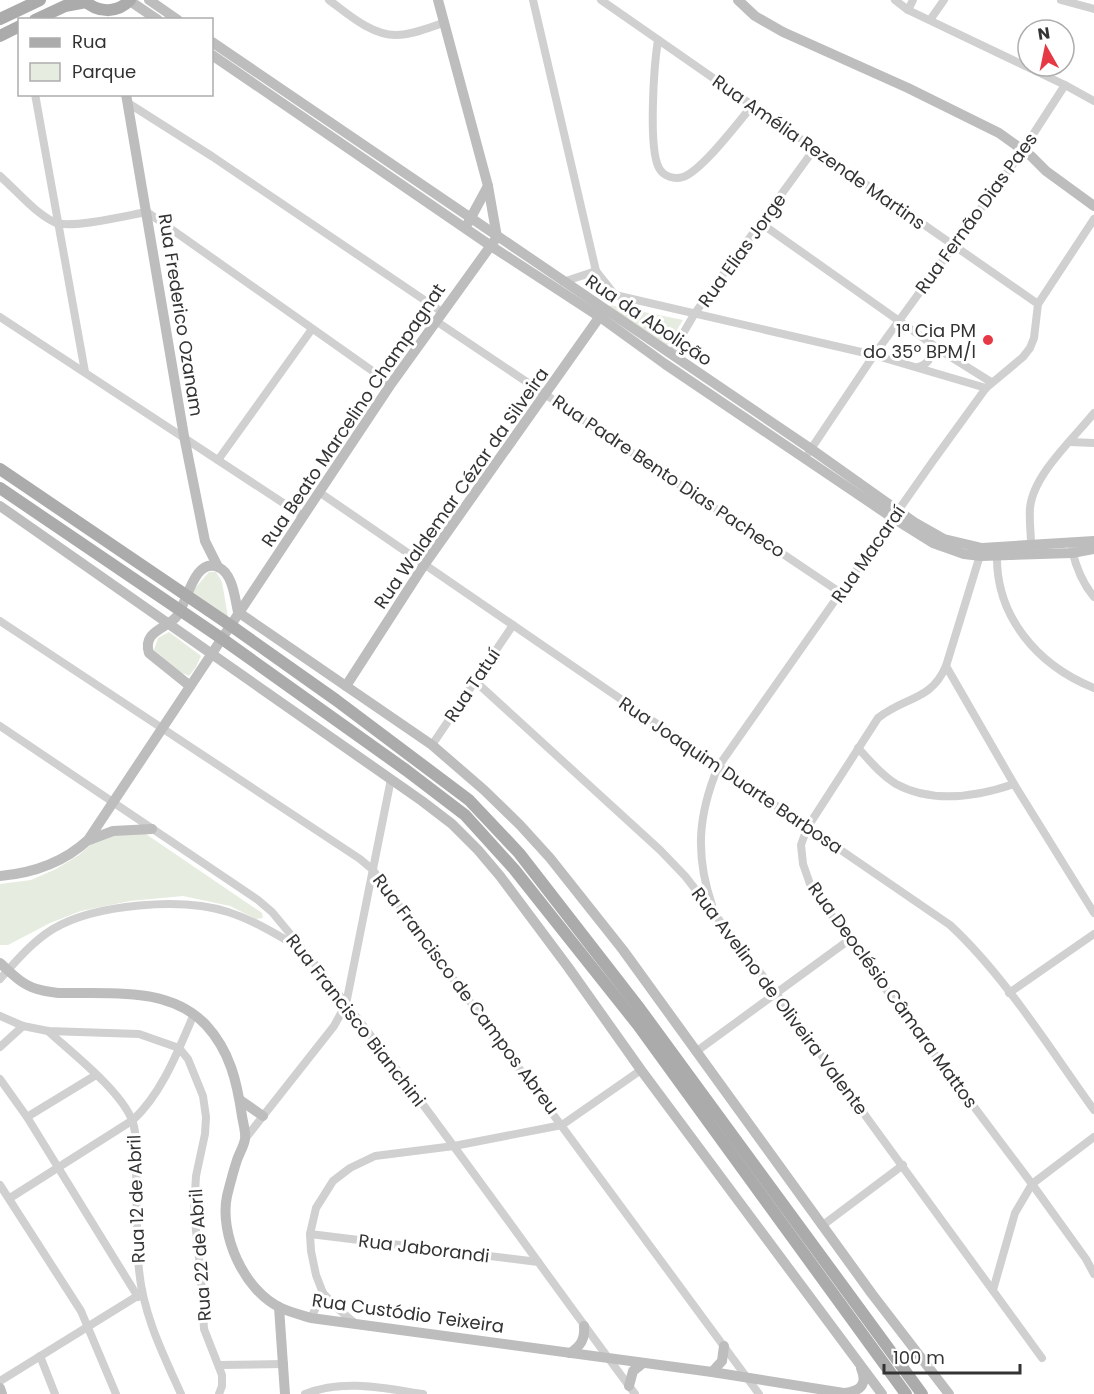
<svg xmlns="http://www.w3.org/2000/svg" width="1094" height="1394" font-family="Poppins,sans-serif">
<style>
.green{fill:#e6ecdf}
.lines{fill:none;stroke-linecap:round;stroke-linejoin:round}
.street{stroke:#d0d0d0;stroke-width:8}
.secondary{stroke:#bdbdbd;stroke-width:10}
.primary{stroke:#ababab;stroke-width:12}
.poi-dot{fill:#e63946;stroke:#fff;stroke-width:2}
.labels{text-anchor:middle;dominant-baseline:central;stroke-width:6;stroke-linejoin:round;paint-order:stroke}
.street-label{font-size:18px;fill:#333;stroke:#fff}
.poi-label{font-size:18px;fill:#333;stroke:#fff;text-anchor:end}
</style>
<rect width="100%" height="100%" fill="#fff"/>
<g class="green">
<path d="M 610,305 L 683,320 L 665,349 L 609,313 Z"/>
<path d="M 209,572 L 216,572 L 222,582 L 228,617 L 192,592 Z"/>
<path d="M 169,632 L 201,656 L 196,667 L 189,676 L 180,672 L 154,650 L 158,638 Z"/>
<path d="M 140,830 L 262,913 L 263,918 L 256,919 L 230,906 L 183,896 L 130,901 L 81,911 L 50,923 L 8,945 L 0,945 L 0,884 L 31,880 L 56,869 L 79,855 L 105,832 Z"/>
</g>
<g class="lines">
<g class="street">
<path d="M 329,0 C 348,14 371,35 396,35 C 412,35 428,28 443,23"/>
<path d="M 533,0 L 596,271 L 615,295 L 874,355 L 986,388"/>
<path d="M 601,0 L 1038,304"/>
<path d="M 895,0 L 908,10 L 1065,85 L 1094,101"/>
<path d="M 1061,0 L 1094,9"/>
<path d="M 908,10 L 913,0"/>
<path d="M 930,20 L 944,0"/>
<path d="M 658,40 C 654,65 648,148 659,168 C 663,176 674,180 683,177 C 702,171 738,122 753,105"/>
<path d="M 35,94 L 85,372"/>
<path d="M 128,103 L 213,157 L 442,312"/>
<path d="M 0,176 C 17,191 34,212 54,222 C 68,230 129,215 147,212 L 391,384"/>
<path d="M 762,224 L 943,352 L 991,382"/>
<path d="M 563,282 L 596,271"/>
<path d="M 0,317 L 303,516"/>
<path d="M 436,321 L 841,593"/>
<path d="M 671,354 L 695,313 L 815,148"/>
<path d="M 918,367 C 932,363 932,354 929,342"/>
<path d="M 1070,442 L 1094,443"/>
<path d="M 809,452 L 874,355 L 1019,156 L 1065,85"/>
<path d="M 218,460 L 312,329"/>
<path d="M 319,492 L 950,925 C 1005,976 1050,1049 1094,1110"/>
<path d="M 1031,545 C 1031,533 1029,520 1030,508 C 1033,475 1073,439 1094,413"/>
<path d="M 1072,550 C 1076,567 1083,584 1094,597"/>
<path d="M 981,552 L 946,666 C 931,701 906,696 878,718 L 807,828 L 801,845 L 803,864 L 810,884 L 849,940 L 1032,1184 L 1086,1259 L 1094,1274"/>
<path d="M 997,553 C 995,616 1037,665 1094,688"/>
<path d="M 0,621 L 360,859 L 373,870 L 759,1394"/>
<path d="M 946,666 L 1014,784 L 1094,913"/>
<path d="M 475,681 L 660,850 L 685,876 L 776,993 L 1042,1358"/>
<path d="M 0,726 L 258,900 L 272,912 C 401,1066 515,1233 635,1394"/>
<path d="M 432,745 L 513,625"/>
<path d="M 858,748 C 870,761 881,775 896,784 C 933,804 976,797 1014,784"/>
<path d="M 712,905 C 695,855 698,815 718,767 L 933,461 L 986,388 L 1023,357 L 1030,348 L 1034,338 L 1038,304 L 1094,219"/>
<path d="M 0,979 C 16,961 33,941 53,929 C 95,904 182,897 228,912 C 253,920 276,934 298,947"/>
<path d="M 1009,993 L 1094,934"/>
<path d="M 0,1016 L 23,1026 L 48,1031 L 139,1034 L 179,1048 L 188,1059 L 203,1096 L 206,1117 L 205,1134 L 196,1176 L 194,1211 L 201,1277 L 204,1329 L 222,1375 L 222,1386 L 219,1394"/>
<path d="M 48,1031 C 72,1053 120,1090 132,1120 C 137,1132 136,1151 136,1165 C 137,1200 136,1235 139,1270 C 143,1314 163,1354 181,1394"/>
<path d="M 0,1047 L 23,1026"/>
<path d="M 697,1051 L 849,940"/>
<path d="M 0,1079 L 27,1117 L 138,1297"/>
<path d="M 27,1117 L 96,1075"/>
<path d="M 245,1139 L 334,1026 L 346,1004 L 391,779"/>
<path d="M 0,1185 L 81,1311 L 116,1394"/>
<path d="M 10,1198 L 133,1120 C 162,1093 178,1051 194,1014"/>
<path d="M 823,1225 L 903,1165"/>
<path d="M 310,1234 L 538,1262"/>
<path d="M 993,1290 L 1015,1213 L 1032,1184 L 1094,1137"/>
<path d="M 311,1318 L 323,1293"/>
<path d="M 356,1324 L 337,1308 L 323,1293 L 316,1275 L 311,1251 L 310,1234 L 316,1208 L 333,1181 L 350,1168 L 375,1156 L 454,1146 L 562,1125 L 641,1070"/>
<path d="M 40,1356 L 55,1394"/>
<path d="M 220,1365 L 284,1364"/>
<path d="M 0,1381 L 139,1295"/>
<path d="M 305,1394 C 344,1379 383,1388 423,1394"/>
</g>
<g class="secondary">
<path d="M 149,0 L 178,20"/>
<path d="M 738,0 L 755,16 L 783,32 L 908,88 L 999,133 L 1031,156 L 1046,171 L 1094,206"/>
<path d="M 130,1 L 158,20"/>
<path d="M 212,42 L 811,449 L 914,522 L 944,539 L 982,548 L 1094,541"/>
<path d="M 212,55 L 491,246 L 600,317 L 665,364 L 893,518 L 933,543 L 964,554 L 981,556 L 1072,553 L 1094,549"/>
<path d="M 126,94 L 184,436 L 205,541 L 218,567"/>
<path d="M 468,223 L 488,186"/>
<path d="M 0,506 L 422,801 L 452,824 L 478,850 L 500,876 L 568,967 L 641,1070 L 882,1394"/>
<path d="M 238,612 L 432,745 L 484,790 L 520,825 L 550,858 L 623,950 L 872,1294 L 949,1394"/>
<path d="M 190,686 L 149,653 C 142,631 167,629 177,616 C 187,603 194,557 218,567 C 233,573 235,599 238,612"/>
<path d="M 346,686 L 424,565 L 603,312"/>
<path d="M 89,840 L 113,831 L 152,829"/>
<path d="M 0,876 C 34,873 63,863 88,840 L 391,384 L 497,237 L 488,186 L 438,0"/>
<path d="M 0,963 C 11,973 22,985 37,989 C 52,994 67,993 82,993 C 125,993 174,991 206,1025 C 230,1051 237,1082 242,1116 C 243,1123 246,1132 245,1139 C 244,1146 239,1154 237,1160 C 233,1172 230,1184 227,1196 C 219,1234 244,1291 281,1308 C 290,1312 301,1315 311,1318 L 712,1372 L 850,1394"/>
<path d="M 240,1100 L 263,1116"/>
<path d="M 279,1307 L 285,1394"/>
<path d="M 570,1353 C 581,1346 585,1339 584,1326"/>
<path d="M 712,1372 L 722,1361 L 724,1346"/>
<path d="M 629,1386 L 633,1371 L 643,1363"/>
<path d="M 0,1388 L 2,1394"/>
<path d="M 845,1393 C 860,1391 868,1385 861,1368"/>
</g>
<g class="primary">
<path d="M 84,0 C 97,13 117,14 130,0"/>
<path d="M 0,19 L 40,0"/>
<path d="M 35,20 L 65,6 L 86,2"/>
<path d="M 0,36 L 20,26"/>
<path d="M 0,469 L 230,625 L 336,700 L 469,800 L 519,853 L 640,1009 L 922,1394"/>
<path d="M 0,488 L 221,638 L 406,770 L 465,815 L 514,869 L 638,1025 L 906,1394"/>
</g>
</g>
<circle class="poi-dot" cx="988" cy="340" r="6"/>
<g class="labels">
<g class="street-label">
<text transform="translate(819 152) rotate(35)">Rua Amélia Rezende Martins</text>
<text transform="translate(976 213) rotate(-54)">Rua Fernão Dias Paes</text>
<text transform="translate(742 250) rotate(-54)">Rua Elias Jorge</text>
<text transform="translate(181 315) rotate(81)">Rua Frederico Ozanam</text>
<text transform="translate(649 320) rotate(34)">Rua da Abolição</text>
<text transform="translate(353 415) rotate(-56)">Rua Beato Marcelino Champagnat</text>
<text transform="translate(669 476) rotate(34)">Rua Padre Bento Dias Pacheco</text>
<text transform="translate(461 488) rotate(-55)">Rua Waldemar Cézar da Silveira</text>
<text transform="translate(868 554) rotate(-55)">Rua Macaraí</text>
<text transform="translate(472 685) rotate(-56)">Rua Tatuí</text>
<text transform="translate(731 775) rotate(34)">Rua Joaquim Duarte Barbosa</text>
<text transform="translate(466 994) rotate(53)">Rua Francisco de Campos Abreu</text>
<text transform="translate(893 995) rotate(54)">Rua Deoclésio Câmara Mattos</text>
<text transform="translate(780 1001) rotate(53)">Rua Avelino de Oliveira Valente</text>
<text transform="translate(356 1020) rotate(52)">Rua Francisco Bianchini</text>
<text transform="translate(136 1199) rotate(-92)">Rua 12 de Abril</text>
<text transform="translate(424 1248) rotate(7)">Rua Jaborandi</text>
<text transform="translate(200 1255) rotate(-94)">Rua 22 de Abril</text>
<text transform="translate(408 1313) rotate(8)">Rua Custódio Teixeira</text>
</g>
<g class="poi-label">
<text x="976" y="330">1ª Cia PM<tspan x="976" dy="21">do 35º BPM/I</tspan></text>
</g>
</g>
<rect x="18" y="18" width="195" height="78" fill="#ffffff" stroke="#adadad" stroke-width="1.5"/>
<rect x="30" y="38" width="30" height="9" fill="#ababab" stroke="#adadad" stroke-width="1.5"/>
<text x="72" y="48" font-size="18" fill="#333333">Rua</text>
<rect x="30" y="63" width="30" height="18" fill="#e6ecdf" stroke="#adadad" stroke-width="1.5"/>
<text x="72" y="78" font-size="18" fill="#333333">Parque</text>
<g transform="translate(1046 48) rotate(351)"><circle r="28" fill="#ffffff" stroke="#adadad" stroke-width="1.5"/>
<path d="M0-4.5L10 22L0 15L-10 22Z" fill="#e63946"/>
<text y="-9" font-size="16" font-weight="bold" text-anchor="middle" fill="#333333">N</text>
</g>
<path d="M884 1364v9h136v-9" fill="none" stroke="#333333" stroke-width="3"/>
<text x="893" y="1364" font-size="18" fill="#333333" stroke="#ffffff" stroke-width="4.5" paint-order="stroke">100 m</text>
</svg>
